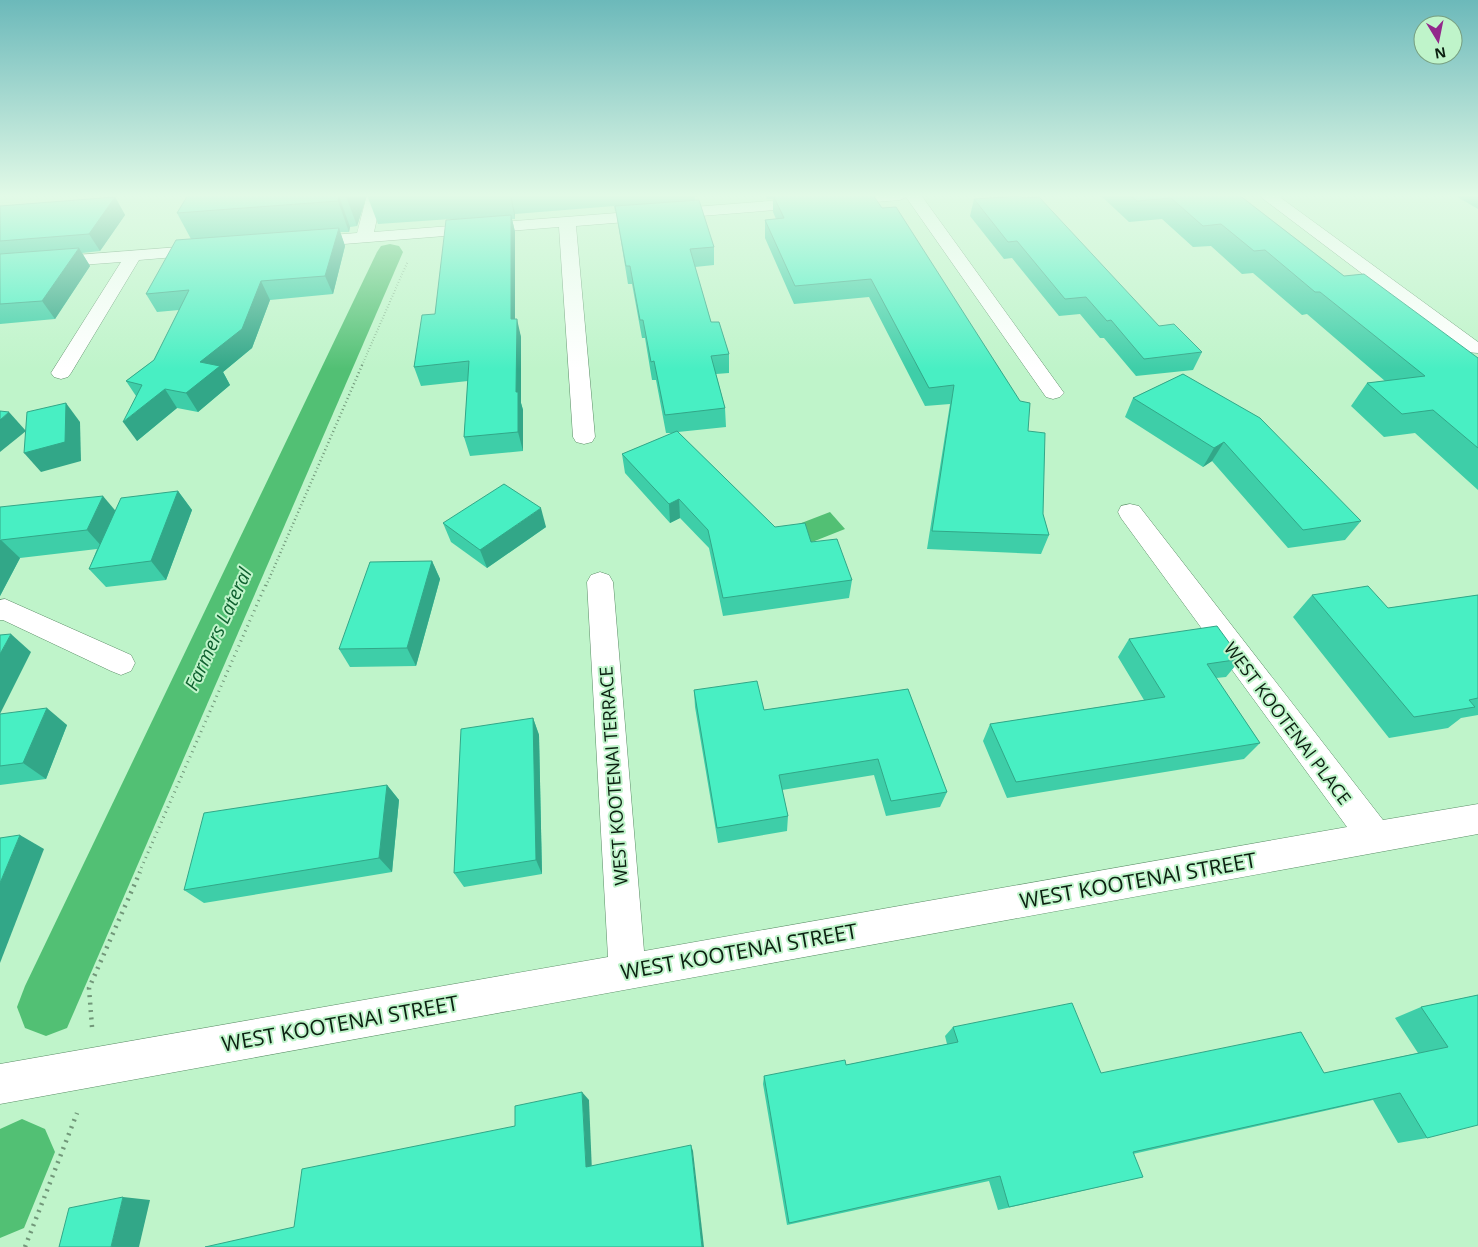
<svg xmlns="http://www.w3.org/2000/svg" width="1478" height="1247" font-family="'Open Sans',sans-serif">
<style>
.water{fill:#52c074}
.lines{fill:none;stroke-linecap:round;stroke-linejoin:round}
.canal{fill:#52c074;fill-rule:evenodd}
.minor-casing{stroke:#5b8d67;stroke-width:1}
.path-far3{stroke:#719779;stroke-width:2;stroke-dasharray:0.5 2.5;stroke-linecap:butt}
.path-far2{stroke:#719779;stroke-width:2.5;stroke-dasharray:1 3;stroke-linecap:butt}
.path-far1{stroke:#719779;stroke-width:3;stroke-dasharray:1 4.5;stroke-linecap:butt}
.path{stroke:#719779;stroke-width:4.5;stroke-dasharray:2 5.5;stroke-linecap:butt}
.minor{fill:#fff;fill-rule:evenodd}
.wall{fill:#3ecea8}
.shaded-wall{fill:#32a788}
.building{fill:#48efc3;stroke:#32a788}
.labels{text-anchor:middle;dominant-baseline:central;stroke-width:4;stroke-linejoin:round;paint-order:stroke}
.street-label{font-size:18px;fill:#0c2011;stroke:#bff4ca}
.water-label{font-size:19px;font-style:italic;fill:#0e5f2e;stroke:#bff4ca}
.near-street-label{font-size:21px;fill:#0c2011;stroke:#bff4ca}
</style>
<rect width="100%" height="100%" fill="#bff4ca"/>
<path class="water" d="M 830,512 L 845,529 L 792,550 L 778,532 Z"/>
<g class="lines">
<g class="canal">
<path d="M 390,244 L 399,246 L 403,252 L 67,1028 L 46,1036 L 25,1028 L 17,1007 L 25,986 L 377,252 L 381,246 Z"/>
<path d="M 22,1119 L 45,1129 L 55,1152 L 24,1228 L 0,1238 L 0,1129 Z"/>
</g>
<g class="minor-casing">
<g id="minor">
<path d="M 367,195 L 382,195 L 374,232 L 846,195 L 921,195 L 1064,393 L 1060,397 L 1053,399 L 1046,397 L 906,197 L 900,200 L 576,226 L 595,437 L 592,442 L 584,444 L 576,442 L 573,437 L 559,227 L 306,247 L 300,246 L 298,242 L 300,238 L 306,237 L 357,233 Z"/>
<path d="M 1261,195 L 1277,195 L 1478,342 L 1478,353 L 1466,352 L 1262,198 Z"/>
<path d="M 205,245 L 211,246 L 214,250 L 211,254 L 139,260 L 71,373 L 68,377 L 61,379 L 54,377 L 51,373 L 121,262 L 0,271 L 0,261 Z"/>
<path d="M 1130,504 L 1139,506 L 1383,820 L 1478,804 L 1478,834 L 0,1104 L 0,1064 L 608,957 L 587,582 L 591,575 L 600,572 L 609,575 L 613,582 L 644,951 L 1347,827 L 1121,518 L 1118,512 L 1121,506 Z"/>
<path d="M 5,599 L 131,655 L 135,663 L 131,671 L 121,675 L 111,671 L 3,620 L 0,620 L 0,600 Z"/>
</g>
</g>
<path class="path-far3" d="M 362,365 L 408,261"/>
<path class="path-far2" d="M 266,586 L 363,363"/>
<path class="path-far1" d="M 139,873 L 266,584"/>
<g class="path">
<path d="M 92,1027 L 89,988 L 140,872"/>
<path d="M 25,1247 L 77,1113"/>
</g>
<use href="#minor" class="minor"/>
</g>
<g class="wall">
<path d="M 188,195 L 367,195 L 357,226 L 350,227 L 349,232 L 340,232 L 345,246 L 333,294 L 270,300 L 252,348 L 223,372 L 230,385 L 198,412 L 177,408 L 137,441 L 136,396 L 126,381 L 154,360 L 179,310 L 157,312 L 146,294 L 191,239 L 177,213 Z"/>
<path d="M 367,195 L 695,195 L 695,200 L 714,247 L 714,265 L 695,267 L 711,322 L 729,354 L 729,373 L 716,374 L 725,408 L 726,427 L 678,432 L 775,527 L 811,542 L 852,580 L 849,598 L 723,616 L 709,548 L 680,518 L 670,523 L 625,473 L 622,454 L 673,433 L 666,433 L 656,380 L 652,380 L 645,338 L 642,338 L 632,284 L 628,284 L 616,211 L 615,211 L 614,206 L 515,214 L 515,219 L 512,219 L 515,232 L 515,319 L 521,337 L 521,403 L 523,410 L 523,451 L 470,456 L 464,437 L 468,381 L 421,386 L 414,367 L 435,314 L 451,219 L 378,224 Z"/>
<path d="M 765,195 L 873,195 L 1028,431 L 1043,514 L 1049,535 L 1041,554 L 927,549 L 950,404 L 925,406 L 869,297 L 794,304 L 765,238 L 765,220 L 776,219 L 773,212 L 773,199 L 767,199 Z"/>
<path d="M 1100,195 L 1239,195 L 1344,276 L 1478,358 L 1478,490 L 1415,433 L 1384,437 L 1351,406 L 1367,383 L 1385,381 L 1307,314 L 1302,315 L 1253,273 L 1242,274 L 1211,246 L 1193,247 L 1162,219 L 1129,222 Z"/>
<path d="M 1454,195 L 1478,195 L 1478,209 Z"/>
<path d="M 115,197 L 125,215 L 100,251 L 82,253 L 90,266 L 55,319 L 0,324 L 0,206 Z"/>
<path d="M 974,199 L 1159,326 L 1202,352 L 1193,370 L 1136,376 L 1104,338 L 1100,338 L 1080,314 L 1059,316 L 1012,258 L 1004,259 L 970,216 Z"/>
<path d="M 1183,374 L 1361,521 L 1345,540 L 1288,548 L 1212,461 L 1203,467 L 1125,417 L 1133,398 Z"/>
<path d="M 178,491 L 192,510 L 166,580 L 106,587 L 89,569 L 97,549 L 20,558 L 0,596 L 0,507 L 115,511 Z"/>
<path d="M 443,523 L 546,527 L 487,568 L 451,542 Z"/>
<path d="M 432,561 L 440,579 L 416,666 L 350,667 L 339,649 Z"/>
<path d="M 1312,595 L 1388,608 L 1478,595 L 1478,715 L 1461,718 L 1448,728 L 1389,738 L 1293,617 Z"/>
<path d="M 1129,639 L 1241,659 L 1226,677 L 1216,678 L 1260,743 L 1244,759 L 1007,798 L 983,741 L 990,724 L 1144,700 L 1118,657 Z"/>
<path d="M 908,689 L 947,792 L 940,807 L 886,816 L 874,775 L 782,790 L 788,816 L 787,831 L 718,843 L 695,707 L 694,690 L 764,710 Z"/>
<path d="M 0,714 L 67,725 L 46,779 L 0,785 Z"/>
<path d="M 533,718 L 539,735 L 542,874 L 464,887 L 454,873 Z"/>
<path d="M 387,785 L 399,800 L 392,872 L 204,903 L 184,890 Z"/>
<path d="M 1478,995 L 1427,1138 L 1398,1143 L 1373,1100 L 1133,1154 L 1143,1177 L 998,1210 L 989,1181 L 787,1225 L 763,1084 L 764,1076 L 846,1065 L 947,1044 L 945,1036 L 953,1027 L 1101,1073 L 1324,1073 L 1418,1053 L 1395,1018 L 1421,1007 Z"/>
</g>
<g class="shaded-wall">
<path d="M 346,195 L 367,195 L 357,226 L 346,196 Z"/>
<path d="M 510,195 L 511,195 L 515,214 L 515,219 Z"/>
<path d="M 339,196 L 350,227 L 349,232 L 338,201 Z"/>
<path d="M 115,197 L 125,215 L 100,251 L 89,234 Z"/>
<path d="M 511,215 L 515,232 L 515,338 L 511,319 Z"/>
<path d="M 339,228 L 345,246 L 333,294 L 325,276 Z"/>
<path d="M 79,248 L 90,266 L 55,319 L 42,301 Z"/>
<path d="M 261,281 L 270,300 L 252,348 L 223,372 L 230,385 L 198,412 L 186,393 L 200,362 Z"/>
<path d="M 517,319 L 521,337 L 521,403 L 523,410 L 523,451 L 518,432 L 516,392 Z"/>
<path d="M 165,389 L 177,408 L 137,441 L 123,422 Z"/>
<path d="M 66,403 L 80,422 L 81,461 L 41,472 L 24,453 Z"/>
<path d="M 9,412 L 26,431 L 0,452 L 0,420 Z"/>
<path d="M 1224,442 L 1212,461 L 1203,467 L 1214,448 Z"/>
<path d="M 178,491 L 192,510 L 166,580 L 151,561 Z"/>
<path d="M 103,496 L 119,515 L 104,549 L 87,530 Z"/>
<path d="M 679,499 L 680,518 L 670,523 L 669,504 Z"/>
<path d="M 541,508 L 546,527 L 487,568 L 480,550 Z"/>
<path d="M 1,540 L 20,558 L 0,596 L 0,541 Z"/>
<path d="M 432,561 L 440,579 L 416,666 L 407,648 Z"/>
<path d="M 11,634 L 31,652 L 0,714 L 0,654 Z"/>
<path d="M 47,708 L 67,725 L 46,779 L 23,763 Z"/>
<path d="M 533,718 L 539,735 L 542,874 L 536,860 Z"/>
<path d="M 387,785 L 399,800 L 392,872 L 379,858 Z"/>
<path d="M 20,835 L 44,849 L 0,963 L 0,883 Z"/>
<path d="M 582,1092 L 589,1100 L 592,1172 L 586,1167 Z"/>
<path d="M 691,1145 L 693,1151 L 704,1247 L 702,1247 Z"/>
<path d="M 123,1197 L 150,1200 L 139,1247 L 111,1247 Z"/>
</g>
<g class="building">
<path d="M 188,195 L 346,195 L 346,196 L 339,196 L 338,201 L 177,213 Z"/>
<path d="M 773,195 L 873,195 L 882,208 L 896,207 L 1020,401 L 1030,403 L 1028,431 L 1045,433 L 1043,514 L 1049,535 L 932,531 L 954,385 L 929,388 L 871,279 L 795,286 L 765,220 L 784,218 Z"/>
<path d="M 1130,195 L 1239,195 L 1344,276 L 1364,274 L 1478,358 L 1478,448 L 1433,410 L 1402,414 L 1367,383 L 1425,376 L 1320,292 L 1315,292 L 1265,250 L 1254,251 L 1221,224 L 1203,226 L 1171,198 L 1137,201 Z"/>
<path d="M 1021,196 L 1023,198 L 1039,197 L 1159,326 L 1174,324 L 1202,352 L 1144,359 L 1111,320 L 1107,321 L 1086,297 L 1065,299 L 1017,241 L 1008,242 L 974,199 Z"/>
<path d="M 115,197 L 89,234 L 0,241 L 0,206 Z"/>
<path d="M 699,200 L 714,247 L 690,249 L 711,322 L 719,322 L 729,354 L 711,356 L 725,408 L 665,415 L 654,361 L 651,362 L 643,320 L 640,320 L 630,266 L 626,266 L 615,206 Z"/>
<path d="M 511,215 L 511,319 L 517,319 L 516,392 L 518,392 L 518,432 L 464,437 L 469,361 L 414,367 L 422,315 L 435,314 L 446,220 Z"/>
<path d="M 339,228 L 325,276 L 261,281 L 242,329 L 200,362 L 220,366 L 186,393 L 165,389 L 123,422 L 142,385 L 126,381 L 154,360 L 189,290 L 146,294 L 176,240 Z"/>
<path d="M 79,248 L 42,301 L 0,304 L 0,254 Z"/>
<path d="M 1183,374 L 1260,418 L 1361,521 L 1303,530 L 1224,442 L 1214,448 L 1133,398 Z"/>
<path d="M 66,403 L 65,442 L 24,453 L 27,412 Z"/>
<path d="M 0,411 L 9,412 L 0,420 Z"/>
<path d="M 677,431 L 775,527 L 805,523 L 811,542 L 837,539 L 852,580 L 723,598 L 708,530 L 679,499 L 669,504 L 622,454 Z"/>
<path d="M 504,484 L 541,508 L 480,550 L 443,523 Z"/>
<path d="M 178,491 L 151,561 L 89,569 L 121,498 Z"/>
<path d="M 103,496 L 87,530 L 1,540 L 0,541 L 0,507 Z"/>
<path d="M 432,561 L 407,648 L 339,649 L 370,562 Z"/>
<path d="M 1368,586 L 1388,608 L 1478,595 L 1478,698 L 1469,700 L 1475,707 L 1414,717 L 1312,595 Z"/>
<path d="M 1217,626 L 1241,659 L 1207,664 L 1260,743 L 1016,782 L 990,724 L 1165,697 L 1129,639 Z"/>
<path d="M 11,634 L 0,654 L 0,635 Z"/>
<path d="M 757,681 L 764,710 L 908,689 L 947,792 L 891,801 L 878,759 L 779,775 L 788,816 L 717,828 L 694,690 Z"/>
<path d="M 47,708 L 23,763 L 0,766 L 0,714 Z"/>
<path d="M 533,718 L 536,860 L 454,873 L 461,729 Z"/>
<path d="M 387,785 L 379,858 L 184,890 L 204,813 Z"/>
<path d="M 20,835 L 0,883 L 0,838 Z"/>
<path d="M 1478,995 L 1478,1125 L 1427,1138 L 1400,1093 L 1133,1152 L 1143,1177 L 1009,1207 L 1000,1176 L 789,1223 L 764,1076 L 845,1060 L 846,1065 L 958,1042 L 953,1027 L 1072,1003 L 1101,1073 L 1301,1032 L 1324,1073 L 1448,1047 L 1421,1007 Z"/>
<path d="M 582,1092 L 586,1167 L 691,1145 L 702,1247 L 205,1247 L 294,1227 L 302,1169 L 515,1126 L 515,1106 Z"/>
<path d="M 123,1197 L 111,1247 L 59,1247 L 69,1208 Z"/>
</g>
<linearGradient id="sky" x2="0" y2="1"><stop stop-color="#6cb9ba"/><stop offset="0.53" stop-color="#e2fae7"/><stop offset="1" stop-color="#e2fae7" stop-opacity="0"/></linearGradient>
<rect width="1478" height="369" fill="url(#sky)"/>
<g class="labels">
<g class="street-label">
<text transform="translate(1288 723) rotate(53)">WEST KOOTENAI PLACE</text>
<text transform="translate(613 776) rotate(-94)">WEST KOOTENAI TERRACE</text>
</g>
<g class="water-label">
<text transform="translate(218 629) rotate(-65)">Farmers Lateral</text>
</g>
<g class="near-street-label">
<text transform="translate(1138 880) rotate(-10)">WEST KOOTENAI STREET</text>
<text transform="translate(739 951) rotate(-10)">WEST KOOTENAI STREET</text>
<text transform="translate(340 1023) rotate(-10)">WEST KOOTENAI STREET</text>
</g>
</g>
<g transform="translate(1438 40) rotate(170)"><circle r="24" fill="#bff4ca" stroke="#779f80"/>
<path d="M0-4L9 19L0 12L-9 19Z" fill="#92288b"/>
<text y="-8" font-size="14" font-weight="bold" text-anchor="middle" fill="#0c2011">N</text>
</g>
</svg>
